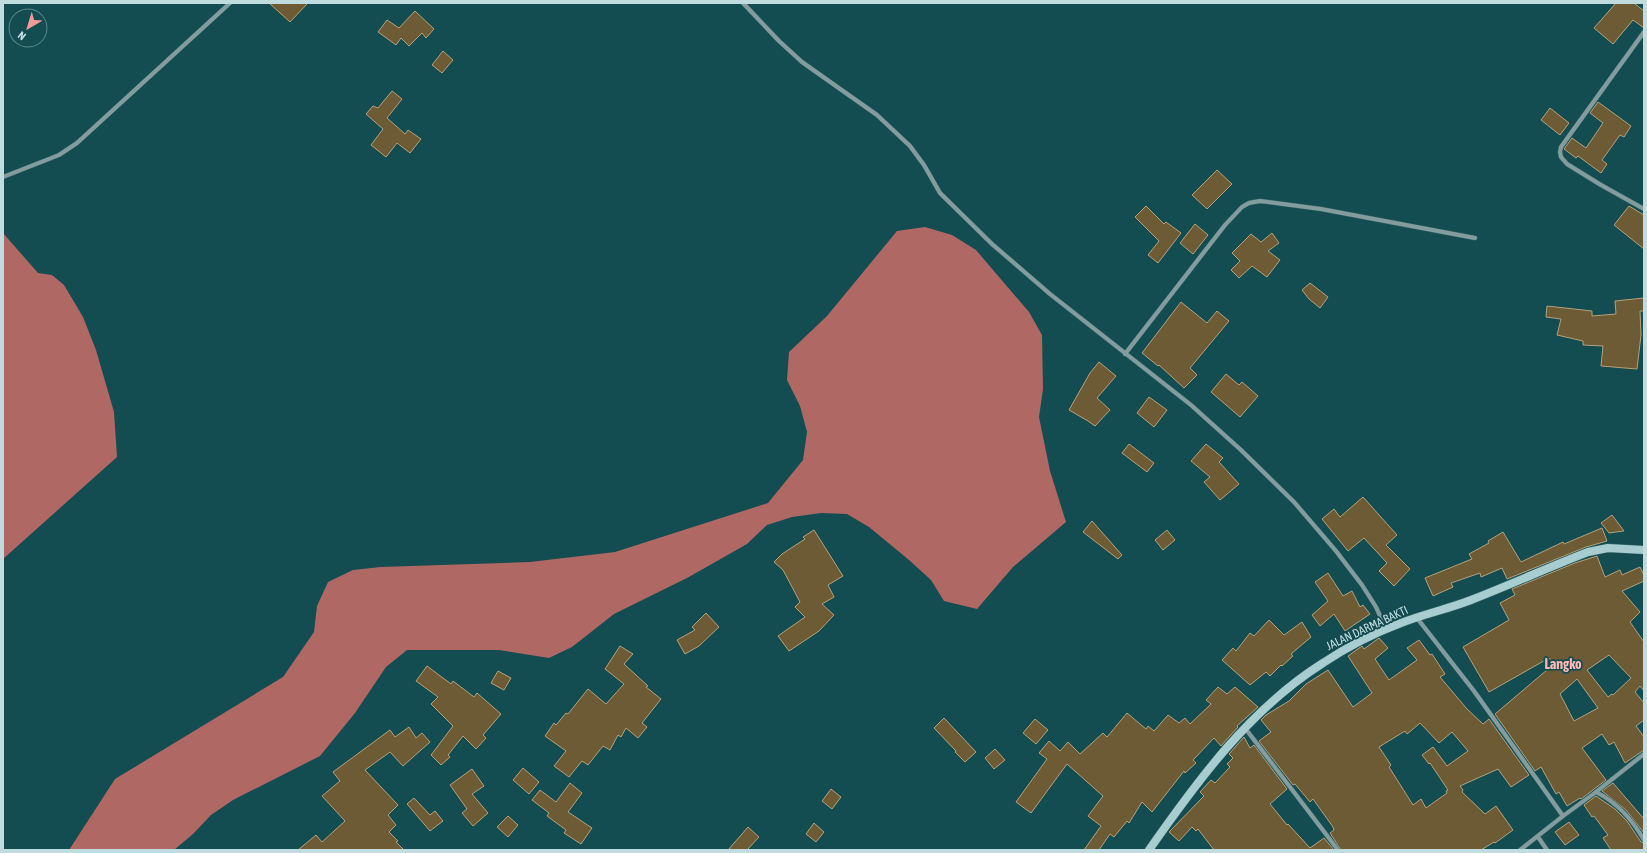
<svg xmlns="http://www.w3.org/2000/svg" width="1647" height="853" font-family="'Asap Condensed',sans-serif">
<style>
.forest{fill:#b06865}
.building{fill:#6d5b36;stroke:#b6a17b;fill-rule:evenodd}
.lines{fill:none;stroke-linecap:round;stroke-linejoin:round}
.street-casing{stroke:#36696d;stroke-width:5}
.secondary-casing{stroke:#36696d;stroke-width:9}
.street{stroke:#859c9e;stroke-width:4}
.secondary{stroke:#a8cdd0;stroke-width:8}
.labels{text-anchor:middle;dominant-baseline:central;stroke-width:3.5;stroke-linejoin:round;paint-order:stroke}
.street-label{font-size:12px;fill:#c1dcdf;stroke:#134c51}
.quarter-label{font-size:14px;font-weight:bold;fill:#feb9b5;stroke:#134c51}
</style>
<rect width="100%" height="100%" fill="#134c51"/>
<g class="forest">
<path d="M 925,227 L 952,235 L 976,250 L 1029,312 L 1042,335 L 1043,389 L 1039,417 L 1050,471 L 1066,522 L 1013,567 L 977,609 L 944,601 L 931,580 L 909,560 L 869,527 L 847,514 L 821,513 L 792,517 L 767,525 L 747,544 L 687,578 L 614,614 L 572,647 L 549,658 L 499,650 L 407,650 L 386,667 L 355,713 L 320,756 L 233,800 L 211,815 L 193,834 L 174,850 L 69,850 L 115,779 L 283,677 L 314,632 L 317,606 L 328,582 L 353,570 L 381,567 L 530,562 L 615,552 L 768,503 L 803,460 L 807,432 L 800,406 L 787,380 L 789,352 L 827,316 L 897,231 Z"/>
<path d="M 3,233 L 38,273 L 52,275 L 64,285 L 83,317 L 96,350 L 114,412 L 117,457 L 3,559 Z"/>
</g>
<g class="building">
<path d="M 269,3 L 308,3 L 290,22 Z"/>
<path d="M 1616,3 L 1634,3 L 1644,11 L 1644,28 L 1633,20 L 1613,44 L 1594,28 Z"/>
<path d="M 415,11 L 434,29 L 426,38 L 422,33 L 409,46 L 401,38 L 396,45 L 378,32 L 387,20 L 399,28 Z"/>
<path d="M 443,51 L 453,60 L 442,73 L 432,65 Z"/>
<path d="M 392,91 L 402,99 L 387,118 L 405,134 L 408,130 L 421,139 L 410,153 L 397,143 L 386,157 L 371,145 L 383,129 L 366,114 L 373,106 L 378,108 Z"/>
<path d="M 1598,102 L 1631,126 L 1624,137 L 1620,135 L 1602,160 L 1607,164 L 1601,173 L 1578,156 L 1576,158 L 1564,149 L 1572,138 L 1586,148 L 1603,123 L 1590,113 Z"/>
<path d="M 1550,108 L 1569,123 L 1560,135 L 1541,120 Z"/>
<path d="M 1217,170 L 1232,184 L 1207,209 L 1192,195 Z"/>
<path d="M 1146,206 L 1164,224 L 1166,222 L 1181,233 L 1158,263 L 1148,255 L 1159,241 L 1135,217 Z"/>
<path d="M 1629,206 L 1644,215 L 1644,249 L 1614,225 Z"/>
<path d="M 1195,224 L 1208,235 L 1193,254 L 1180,243 Z"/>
<path d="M 1272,233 L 1279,243 L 1268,251 L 1280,260 L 1267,277 L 1252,266 L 1239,278 L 1231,270 L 1240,261 L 1232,253 L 1251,234 L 1261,242 Z"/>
<path d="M 1310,283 L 1328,297 L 1320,308 L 1309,299 L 1302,290 Z"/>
<path d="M 1644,298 L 1644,311 L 1640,311 L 1641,335 L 1637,369 L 1601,366 L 1603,346 L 1583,345 L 1583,341 L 1557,335 L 1561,319 L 1546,317 L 1547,306 L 1592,311 L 1592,316 L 1616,314 L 1615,301 Z"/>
<path d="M 1181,302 L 1207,323 L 1217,311 L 1229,321 L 1190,368 L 1197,375 L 1184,388 L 1159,365 L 1158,366 L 1142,353 Z"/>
<path d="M 1099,362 L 1116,376 L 1097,398 L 1110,410 L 1095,426 L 1088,421 L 1069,410 L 1090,373 Z"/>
<path d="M 1226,374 L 1239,385 L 1242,382 L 1258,396 L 1240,417 L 1211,392 Z"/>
<path d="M 1149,397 L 1167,410 L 1154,427 L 1137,413 Z"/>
<path d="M 1129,444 L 1154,463 L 1147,472 L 1122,453 Z"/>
<path d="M 1206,444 L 1223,458 L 1219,462 L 1239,484 L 1220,500 L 1204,482 L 1210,477 L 1191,461 Z"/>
<path d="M 1363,497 L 1397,535 L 1386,545 L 1410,569 L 1394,586 L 1379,571 L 1387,563 L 1364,538 L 1348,551 L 1322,519 L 1334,509 L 1340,517 Z"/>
<path d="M 1612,515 L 1624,531 L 1609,533 L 1601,523 Z"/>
<path d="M 1092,521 L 1122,555 L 1118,559 L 1083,532 Z"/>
<path d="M 1602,528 L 1607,541 L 1586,547 L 1507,579 L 1502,568 L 1481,577 L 1480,573 L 1451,583 L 1453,587 L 1433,596 L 1425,578 L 1472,559 L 1469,554 L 1489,543 L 1488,541 L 1503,532 L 1521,562 L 1563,542 L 1564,544 Z"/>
<path d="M 814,530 L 843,576 L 828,585 L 834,597 L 822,604 L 834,615 L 819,631 L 789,651 L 778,636 L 805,617 L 795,607 L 800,602 L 783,570 L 774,562 L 782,554 L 805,539 L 803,537 Z"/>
<path d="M 1167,530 L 1175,540 L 1163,550 L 1155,540 Z"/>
<path d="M 1597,556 L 1605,577 L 1620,570 L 1622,575 L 1640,567 L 1644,575 L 1644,581 L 1622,591 L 1640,612 L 1630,622 L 1644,642 L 1644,691 L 1640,686 L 1635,692 L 1644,703 L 1644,720 L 1636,726 L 1644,737 L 1644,750 L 1625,763 L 1614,742 L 1609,745 L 1602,734 L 1582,748 L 1606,780 L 1581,799 L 1580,798 L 1567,806 L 1559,792 L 1556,794 L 1541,767 L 1535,771 L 1495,714 L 1554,664 L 1549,658 L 1489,692 L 1463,647 L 1509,620 L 1500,603 L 1515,595 L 1512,589 L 1575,563 ZM 1609,655 L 1631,678 L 1613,695 L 1612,694 L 1608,697 L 1587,670 ZM 1577,679 L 1598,708 L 1574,721 L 1560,694 Z"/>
<path d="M 1328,573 L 1343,596 L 1352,591 L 1360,607 L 1363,605 L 1370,614 L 1345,631 L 1334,614 L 1320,626 L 1312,615 L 1328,601 L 1315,582 Z"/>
<path d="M 706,613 L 719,627 L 699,646 L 685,654 L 677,640 L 695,630 L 692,627 Z"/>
<path d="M 1269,620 L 1284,635 L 1302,622 L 1311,637 L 1291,654 L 1293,656 L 1282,666 L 1281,665 L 1270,676 L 1266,672 L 1250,685 L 1222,660 L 1233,648 L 1236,651 L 1250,633 L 1254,636 Z"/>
<path d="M 1379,638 L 1388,648 L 1375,659 L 1389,680 L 1417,660 L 1407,648 L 1419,640 L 1430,655 L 1432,654 L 1445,674 L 1440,677 L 1467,709 L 1483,724 L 1489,719 L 1529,775 L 1511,787 L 1498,769 L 1460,786 L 1463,790 L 1462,792 L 1485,814 L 1496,806 L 1513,830 L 1495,843 L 1494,842 L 1481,850 L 1341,850 L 1330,833 L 1334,830 L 1333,827 L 1313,799 L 1310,802 L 1295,784 L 1293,785 L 1259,741 L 1271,732 L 1261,720 L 1266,715 L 1289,701 L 1306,684 L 1328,670 L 1353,707 L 1372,693 L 1348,656 L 1362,646 L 1364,649 ZM 1420,723 L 1439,743 L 1452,732 L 1468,751 L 1447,766 L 1433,747 L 1422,755 L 1429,764 L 1430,763 L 1448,790 L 1446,791 L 1447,793 L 1426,808 L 1421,799 L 1413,805 L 1389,767 L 1391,765 L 1379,747 L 1405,731 L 1407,734 Z"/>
<path d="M 620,646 L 633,654 L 624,664 L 648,686 L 646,687 L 661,699 L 642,723 L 647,727 L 638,738 L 626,728 L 621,737 L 618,735 L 610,750 L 603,746 L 588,765 L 582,761 L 569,777 L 554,766 L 566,751 L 545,736 L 554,723 L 556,725 L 566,713 L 568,714 L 588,689 L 606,704 L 624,684 L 605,669 Z"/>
<path d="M 427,666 L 451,684 L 453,681 L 474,697 L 477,693 L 501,714 L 483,735 L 486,738 L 476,749 L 463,736 L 448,755 L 450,757 L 441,765 L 431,755 L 453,726 L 431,704 L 438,697 L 416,681 Z"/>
<path d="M 498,671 L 511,678 L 504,690 L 491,683 Z"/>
<path d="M 1218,687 L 1227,694 L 1235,687 L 1258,707 L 1237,726 L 1238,727 L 1221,746 L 1214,738 L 1193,760 L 1196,763 L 1185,773 L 1184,771 L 1152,812 L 1142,802 L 1129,823 L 1127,821 L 1114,837 L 1110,834 L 1099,850 L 1084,850 L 1101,826 L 1088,816 L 1103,796 L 1067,764 L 1031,813 L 1016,802 L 1047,759 L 1039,753 L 1049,741 L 1060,751 L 1068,742 L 1080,754 L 1103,733 L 1107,737 L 1127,713 L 1146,729 L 1148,726 L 1154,731 L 1168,715 L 1179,723 L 1185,718 L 1190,724 L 1211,704 L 1206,700 Z"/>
<path d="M 944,718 L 976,752 L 965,762 L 955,752 L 956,751 L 934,728 Z"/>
<path d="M 1035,719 L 1048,730 L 1036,744 L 1023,733 Z"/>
<path d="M 409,727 L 416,738 L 422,733 L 430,742 L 403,766 L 390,752 L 365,770 L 398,805 L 388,815 L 396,825 L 389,832 L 398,841 L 396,842 L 404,850 L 298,850 L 316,835 L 322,842 L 345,821 L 322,796 L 340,781 L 333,772 L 390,730 L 395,737 Z"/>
<path d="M 1244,737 L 1250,748 L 1254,745 L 1287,789 L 1270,804 L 1287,825 L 1288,824 L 1310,848 L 1324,838 L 1334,850 L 1214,850 L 1198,829 L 1196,831 L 1192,827 L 1179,841 L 1169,832 L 1204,796 L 1200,792 L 1211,780 L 1215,783 L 1230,767 L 1227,764 L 1233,758 L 1229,754 Z"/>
<path d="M 995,749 L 1005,760 L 994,769 L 985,758 Z"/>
<path d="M 523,768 L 539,782 L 529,794 L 513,780 Z"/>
<path d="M 472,769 L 484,786 L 472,794 L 488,813 L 473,826 L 462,813 L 467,809 L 450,785 Z"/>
<path d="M 570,783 L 582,793 L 568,812 L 592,828 L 581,844 L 564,833 L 566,830 L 547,816 L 549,813 L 532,800 L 540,790 L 556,802 Z"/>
<path d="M 1613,783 L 1644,819 L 1644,833 L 1626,810 L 1602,791 Z"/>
<path d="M 831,789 L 841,797 L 832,809 L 822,801 Z"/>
<path d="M 1596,796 L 1615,809 L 1627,821 L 1641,842 L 1644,843 L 1644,850 L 1611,850 L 1603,838 L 1608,835 L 1594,816 L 1592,817 L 1584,805 Z"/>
<path d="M 414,798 L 430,815 L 435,811 L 443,821 L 430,831 L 407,804 Z"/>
<path d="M 508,816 L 518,825 L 508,837 L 497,827 Z"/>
<path d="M 1569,822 L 1579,835 L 1565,845 L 1555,832 Z"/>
<path d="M 814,823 L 824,832 L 816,842 L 806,834 Z"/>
<path d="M 748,827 L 759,837 L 747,850 L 728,850 Z"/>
</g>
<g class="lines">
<g class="street-casing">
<g id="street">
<path d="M 743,3 L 779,41 L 802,62 L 877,115 L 910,146 L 924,165 L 940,193 L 992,244 L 1050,294 L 1191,405 L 1241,450 L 1294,502 L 1336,551 L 1362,585 L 1376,607 L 1386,629"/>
<path d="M 1644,32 L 1561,147 L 1560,152 L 1561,157 L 1567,164 L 1601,185 L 1644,209"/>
<path d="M 3,177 L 59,155 L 77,143 L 230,3"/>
<path d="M 1125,354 L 1225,225 L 1242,207 L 1249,203 L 1260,201 L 1321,209 L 1475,238"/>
<path d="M 1417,618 L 1474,691 L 1563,816 L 1520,850"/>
<path d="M 1245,728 L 1338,850"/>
<path d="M 1596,792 C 1618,803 1632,819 1644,840"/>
<path d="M 1563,816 L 1596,792 L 1644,754"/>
<path d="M 1538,837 L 1547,850"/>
</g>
</g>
<g class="secondary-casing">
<path id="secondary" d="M 1149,850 C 1198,780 1250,709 1323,663 C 1347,647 1374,633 1401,623 C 1424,614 1448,609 1471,600 C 1510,585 1549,567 1588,552 L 1608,548 L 1644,550"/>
</g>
<use href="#street" class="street"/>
<use href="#secondary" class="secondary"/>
</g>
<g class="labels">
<g class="street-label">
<text transform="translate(1367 628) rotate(-25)">JALAN DARMA BAKTI</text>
</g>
<g class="quarter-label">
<text x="1563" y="664">Langko</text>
</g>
</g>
<rect width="1647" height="853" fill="none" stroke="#c1dcdf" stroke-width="8"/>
<g transform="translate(28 28) rotate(218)"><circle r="19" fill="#134c51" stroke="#59868a"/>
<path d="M0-3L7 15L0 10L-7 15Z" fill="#f59b97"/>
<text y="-6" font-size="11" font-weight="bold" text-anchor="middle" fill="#c1dcdf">N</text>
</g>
</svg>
